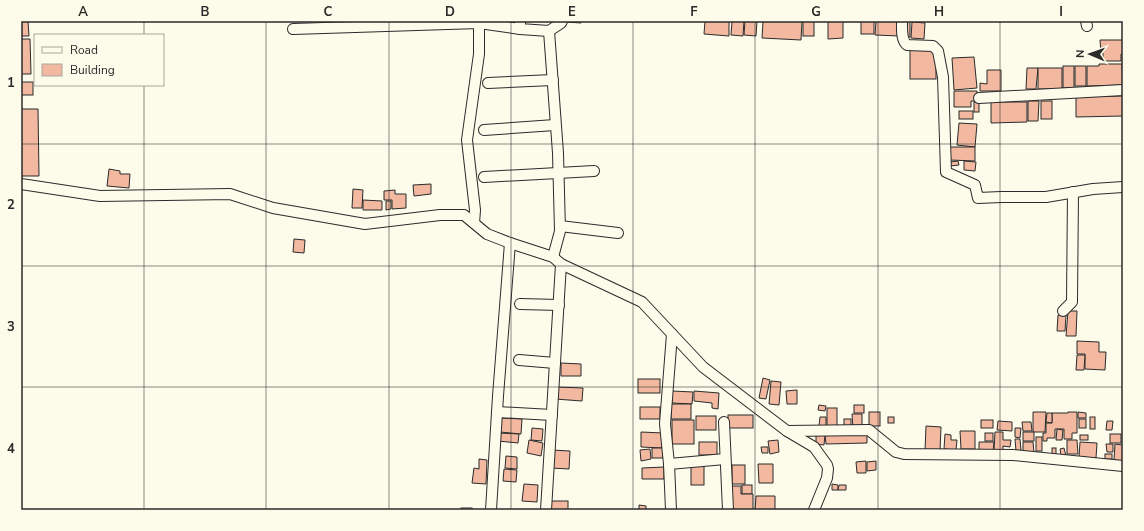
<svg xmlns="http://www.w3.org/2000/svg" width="1144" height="531" font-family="'Nunito Sans',sans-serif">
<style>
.building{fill:#f2b8a0;stroke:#2b2b2b}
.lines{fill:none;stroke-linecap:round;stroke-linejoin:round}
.minor-casing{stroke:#2b2b2b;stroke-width:12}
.minor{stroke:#fdfbea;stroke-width:10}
.grid{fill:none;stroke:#2b2b2b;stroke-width:1;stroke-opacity:0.55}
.neatline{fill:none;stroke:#2b2b2b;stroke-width:1.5}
.grid-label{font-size:13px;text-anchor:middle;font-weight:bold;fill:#2b2b2b}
</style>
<rect width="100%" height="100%" fill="#fdfbea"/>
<g class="building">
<path d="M 21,21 L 28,21 L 29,36 L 21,36 Z"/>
<path d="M 566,21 L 581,21 L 581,23 L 566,22 Z"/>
<path d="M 705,21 L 729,21 L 729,36 L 704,34 Z"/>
<path d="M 732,21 L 744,21 L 743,36 L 731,35 Z"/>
<path d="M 745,21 L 757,21 L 756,36 L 744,35 Z"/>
<path d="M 763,21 L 802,21 L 801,40 L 762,38 Z"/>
<rect x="803" y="21" width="11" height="15"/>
<path d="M 828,21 L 843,21 L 843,38 L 828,39 Z"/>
<rect x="861" y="21" width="13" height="13"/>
<path d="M 876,21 L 900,21 L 899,36 L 875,35 Z"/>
<rect x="904" y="21" width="6" height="16"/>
<path d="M 912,22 L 925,23 L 924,39 L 911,38 Z"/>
<path d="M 21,39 L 30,39 L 31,74 L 21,74 Z"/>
<path d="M 1100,40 L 1123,40 L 1123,54 L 1121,54 L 1121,61 L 1103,61 L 1103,53 L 1101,53 Z"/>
<rect x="910" y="50" width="26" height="29"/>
<path d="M 974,57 L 977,88 L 954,90 L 952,58 Z"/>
<path d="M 1099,64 L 1122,64 L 1123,85 L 1087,86 L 1087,66 L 1099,66 Z"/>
<rect x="1063" y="66" width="11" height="22"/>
<rect x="1075" y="66" width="11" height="20"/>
<path d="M 1027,68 L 1038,68 L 1036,89 L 1026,89 Z"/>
<rect x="1038" y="68" width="24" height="21"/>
<path d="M 987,70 L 1001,70 L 1001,91 L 980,91 L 980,83 L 987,84 Z"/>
<rect x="21" y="82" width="12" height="13"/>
<path d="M 954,91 L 977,91 L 977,101 L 971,101 L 971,107 L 954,107 Z"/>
<path d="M 1123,96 L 1123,116 L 1076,117 L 1076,97 Z"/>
<path d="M 1028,101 L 1039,101 L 1038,121 L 1028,121 Z"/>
<rect x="1041" y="101" width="11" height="18"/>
<rect x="974" y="102" width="5" height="10"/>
<path d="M 991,102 L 1027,102 L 1027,122 L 991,123 Z"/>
<path d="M 21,109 L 38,109 L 39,176 L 21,176 Z"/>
<rect x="959" y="111" width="14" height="8"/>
<path d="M 959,123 L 977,124 L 975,147 L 957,145 Z"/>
<path d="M 950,147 L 975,147 L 975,161 L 950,160 Z"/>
<path d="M 958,161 L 959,165 L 950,166 L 950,162 Z"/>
<path d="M 964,161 L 976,162 L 975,171 L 964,170 Z"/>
<path d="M 109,169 L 120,171 L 120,174 L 130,174 L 129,188 L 107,186 Z"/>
<path d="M 431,184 L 431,194 L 414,196 L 413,185 Z"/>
<path d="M 353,189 L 363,190 L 362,208 L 352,208 Z"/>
<path d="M 395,190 L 395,194 L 406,194 L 406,208 L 392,209 L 392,200 L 384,200 L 384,191 Z"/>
<path d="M 363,200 L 382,201 L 382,210 L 363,210 Z"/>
<path d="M 386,201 L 391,201 L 391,209 L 386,210 Z"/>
<path d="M 294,239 L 305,240 L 304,253 L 293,252 Z"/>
<path d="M 1068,311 L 1077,311 L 1076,336 L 1066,336 Z"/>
<path d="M 1058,315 L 1066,315 L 1065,331 L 1057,331 Z"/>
<path d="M 1077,341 L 1099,342 L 1099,352 L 1106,352 L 1105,370 L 1085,369 L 1085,354 L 1077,354 Z"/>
<path d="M 1077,355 L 1085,355 L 1084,370 L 1076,370 Z"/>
<path d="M 561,363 L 581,364 L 581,376 L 561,376 Z"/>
<path d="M 763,378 L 770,380 L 766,399 L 759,398 Z"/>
<rect x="638" y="379" width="22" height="14"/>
<path d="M 771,381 L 781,382 L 779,405 L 769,404 Z"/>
<path d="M 556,387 L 583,388 L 582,401 L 555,399 Z"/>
<path d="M 797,390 L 797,404 L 787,404 L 786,391 Z"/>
<path d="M 672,391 L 693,392 L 692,404 L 672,403 Z"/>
<path d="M 694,391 L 719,393 L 718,409 L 712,408 L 712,403 L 694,401 Z"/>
<rect x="671" y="404" width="20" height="15"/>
<path d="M 819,405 L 826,406 L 825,411 L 818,410 Z"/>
<rect x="854" y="405" width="10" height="8"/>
<rect x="640" y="407" width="20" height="12"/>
<rect x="827" y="408" width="10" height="18"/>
<rect x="869" y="412" width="11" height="14"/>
<path d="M 1033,412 L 1046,412 L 1045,432 L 1033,432 Z"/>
<path d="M 1068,412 L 1077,412 L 1077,433 L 1072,433 L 1072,439 L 1064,439 L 1064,429 L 1055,429 L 1055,438 L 1047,438 L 1047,441 L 1043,441 L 1043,433 L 1046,433 L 1046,423 L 1052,423 L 1052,413 L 1068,413 Z"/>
<path d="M 1078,412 L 1086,413 L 1086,418 L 1078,418 Z"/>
<path d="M 1047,413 L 1052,413 L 1052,423 L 1046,422 Z"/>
<path d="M 852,414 L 862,414 L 862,428 L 853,428 Z"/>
<rect x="728" y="415" width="25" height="13"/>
<rect x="696" y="416" width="20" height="14"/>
<path d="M 820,417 L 826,417 L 826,426 L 819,426 Z"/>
<rect x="888" y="417" width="6" height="6"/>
<rect x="1090" y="417" width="5" height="12"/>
<path d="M 501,418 L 522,419 L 521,434 L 500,432 Z"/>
<rect x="844" y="419" width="7" height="9"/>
<rect x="1079" y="419" width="7" height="9"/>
<rect x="672" y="420" width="22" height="24"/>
<rect x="981" y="420" width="12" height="8"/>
<path d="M 998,421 L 1012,422 L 1012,431 L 997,430 Z"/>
<path d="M 1107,421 L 1113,421 L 1112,430 L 1106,430 Z"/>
<path d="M 1022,422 L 1031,422 L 1032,431 L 1023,431 Z"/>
<path d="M 926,426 L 941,427 L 940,452 L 925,451 Z"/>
<path d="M 532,428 L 543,429 L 542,441 L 531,440 Z"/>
<path d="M 1015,428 L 1021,428 L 1020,438 L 1015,437 Z"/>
<path d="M 1057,429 L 1063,430 L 1062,440 L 1056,440 Z"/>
<path d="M 960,431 L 975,431 L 975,449 L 961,449 Z"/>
<path d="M 641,432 L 663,433 L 662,448 L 641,447 Z"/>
<path d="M 995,432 L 1003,432 L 1003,440 L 1011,440 L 1010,447 L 1003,446 L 1003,450 L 994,450 Z"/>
<rect x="1023" y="432" width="11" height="9"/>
<path d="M 499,433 L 519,434 L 518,443 L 498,441 Z"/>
<path d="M 867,433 L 867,443 L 826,444 L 825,434 Z"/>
<rect x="985" y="433" width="8" height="8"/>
<path d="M 945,434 L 951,435 L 951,440 L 957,440 L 956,450 L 944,449 Z"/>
<rect x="1110" y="434" width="11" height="9"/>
<path d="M 816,435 L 825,435 L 824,445 L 816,444 Z"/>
<rect x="1080" y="435" width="8" height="5"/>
<rect x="1036" y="437" width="6" height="14"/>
<path d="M 1015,439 L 1020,439 L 1021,450 L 1016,451 Z"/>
<path d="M 529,440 L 543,443 L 541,456 L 527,453 Z"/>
<path d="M 778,440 L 779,452 L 770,454 L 768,441 Z"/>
<path d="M 1067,440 L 1077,440 L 1078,454 L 1067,454 Z"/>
<rect x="699" y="442" width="18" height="13"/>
<path d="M 979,442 L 994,442 L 993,451 L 979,451 Z"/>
<path d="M 1023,442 L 1033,442 L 1034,453 L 1023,453 Z"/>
<path d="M 1080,442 L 1097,443 L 1096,458 L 1079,457 Z"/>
<path d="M 1106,444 L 1113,444 L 1113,452 L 1107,452 Z"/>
<path d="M 1115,444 L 1123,445 L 1123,461 L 1114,460 Z"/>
<path d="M 761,447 L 768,447 L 768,453 L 762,453 Z"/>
<rect x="652" y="448" width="11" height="10"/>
<rect x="1052" y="448" width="4" height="8"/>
<path d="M 1064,448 L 1066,456 L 1061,456 L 1060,449 Z"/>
<path d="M 650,449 L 651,459 L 641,461 L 640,450 Z"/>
<path d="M 552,450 L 570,451 L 569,469 L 551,468 Z"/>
<rect x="1105" y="454" width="7" height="5"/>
<path d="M 506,456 L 517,457 L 517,469 L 505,468 Z"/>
<path d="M 479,459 L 487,460 L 486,484 L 472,483 L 474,468 L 479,469 Z"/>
<path d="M 866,461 L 866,473 L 857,473 L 856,462 Z"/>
<path d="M 876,461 L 876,470 L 867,471 L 867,462 Z"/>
<rect x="691" y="464" width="13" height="21"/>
<path d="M 758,464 L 773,464 L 773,483 L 759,483 Z"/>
<rect x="732" y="465" width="13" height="19"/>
<path d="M 664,467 L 664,479 L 642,479 L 642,468 Z"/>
<path d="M 504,469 L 517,470 L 516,482 L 503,481 Z"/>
<path d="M 524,484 L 538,485 L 537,502 L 522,501 Z"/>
<path d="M 832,484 L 838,485 L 838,490 L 832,490 Z"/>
<rect x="742" y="485" width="10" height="9"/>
<path d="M 839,485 L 846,485 L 846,490 L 838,490 Z"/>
<path d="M 731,486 L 741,486 L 741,494 L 753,494 L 753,510 L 731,510 Z"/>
<path d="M 756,496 L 775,496 L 775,510 L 755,510 Z"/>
<rect x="548" y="501" width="20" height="9"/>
<path d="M 639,505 L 646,506 L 646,510 L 639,510 Z"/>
<rect x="461" y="508" width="11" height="2"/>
</g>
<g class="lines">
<g class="minor-casing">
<g id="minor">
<path d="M 520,21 L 520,29 L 549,31 L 561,23 L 562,21"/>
<path d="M 902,21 C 902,29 901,40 907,45 L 933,46 L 938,51 L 943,77 L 946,172 L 975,185 L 978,198 L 1001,197 L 1046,197 L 1093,189 L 1123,187"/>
<path d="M 1086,21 L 1087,26"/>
<path d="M 293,29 L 479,23 L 520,29"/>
<path d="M 549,31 L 558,153 L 560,231 L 553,257"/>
<path d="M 488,83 L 553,80"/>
<path d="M 979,98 L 1123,90"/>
<path d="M 484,130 L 555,125"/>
<path d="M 484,177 L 594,171"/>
<path d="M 21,184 L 100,196 L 230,194 L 273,208 L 365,224 L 440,215 L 464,215 L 487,234 L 510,243 L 553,257 L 561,264 L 642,302 L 703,367 L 787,431 L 814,447 L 827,465 L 828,469 L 827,478 L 814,510"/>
<path d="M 474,223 L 475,210 L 467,140 L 479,54 L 479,21"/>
<path d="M 560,226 L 618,233"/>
<path d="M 520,304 L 559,305"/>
<path d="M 1063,311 L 1072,302 L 1073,192"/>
<path d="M 519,360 L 555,363"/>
<path d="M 497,412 L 552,415"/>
<path d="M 724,422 L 728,510"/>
<path d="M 787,431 L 869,430 L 896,452 L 904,454 L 1013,455 L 1123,466"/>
<path d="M 669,464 L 725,459"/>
<path d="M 491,510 L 498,396 L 510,243"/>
<path d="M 546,510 L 561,264"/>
<path d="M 671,510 L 669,464 L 665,424 L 672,334"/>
</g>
</g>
<use href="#minor" class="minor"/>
</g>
<path class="grid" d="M 144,21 L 144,35M 266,21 L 266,510M 389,21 L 389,510M 511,21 L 511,510M 633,21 L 633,510M 755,21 L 755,510M 878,21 L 878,510M 1000,21 L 1000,510M 144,85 L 144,510M 21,144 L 1123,144M 21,266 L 1123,266M 21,387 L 1123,387"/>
<rect width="1144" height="531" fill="none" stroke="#fdfbea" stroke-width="44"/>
<rect x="34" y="34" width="130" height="52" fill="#fdfbea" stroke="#a9a89e"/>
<rect x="42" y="47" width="20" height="6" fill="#fdfbea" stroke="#a9a89e"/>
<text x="70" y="54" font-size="12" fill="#2b2b2b">Road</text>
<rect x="42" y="64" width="20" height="12" fill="#f2b8a0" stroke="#a9a89e"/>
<text x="70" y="74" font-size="12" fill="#2b2b2b">Building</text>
<g transform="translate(1090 54) rotate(272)" stroke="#fdfbea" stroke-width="3" paint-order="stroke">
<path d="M0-3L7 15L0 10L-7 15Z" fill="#2b2b2b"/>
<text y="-6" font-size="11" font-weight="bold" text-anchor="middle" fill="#2b2b2b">N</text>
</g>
<rect x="22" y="22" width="1100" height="487" class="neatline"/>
<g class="grid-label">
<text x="83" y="16">A</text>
<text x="205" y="16">B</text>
<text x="328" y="16">C</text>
<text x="450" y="16">D</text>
<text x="572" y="16">E</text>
<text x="694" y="16">F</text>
<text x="816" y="16">G</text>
<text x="939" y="16">H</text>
<text x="1061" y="16">I</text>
<text x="11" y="87">1</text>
<text x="11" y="209">2</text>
<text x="11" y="331">3</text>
<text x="11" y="453">4</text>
</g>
</svg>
